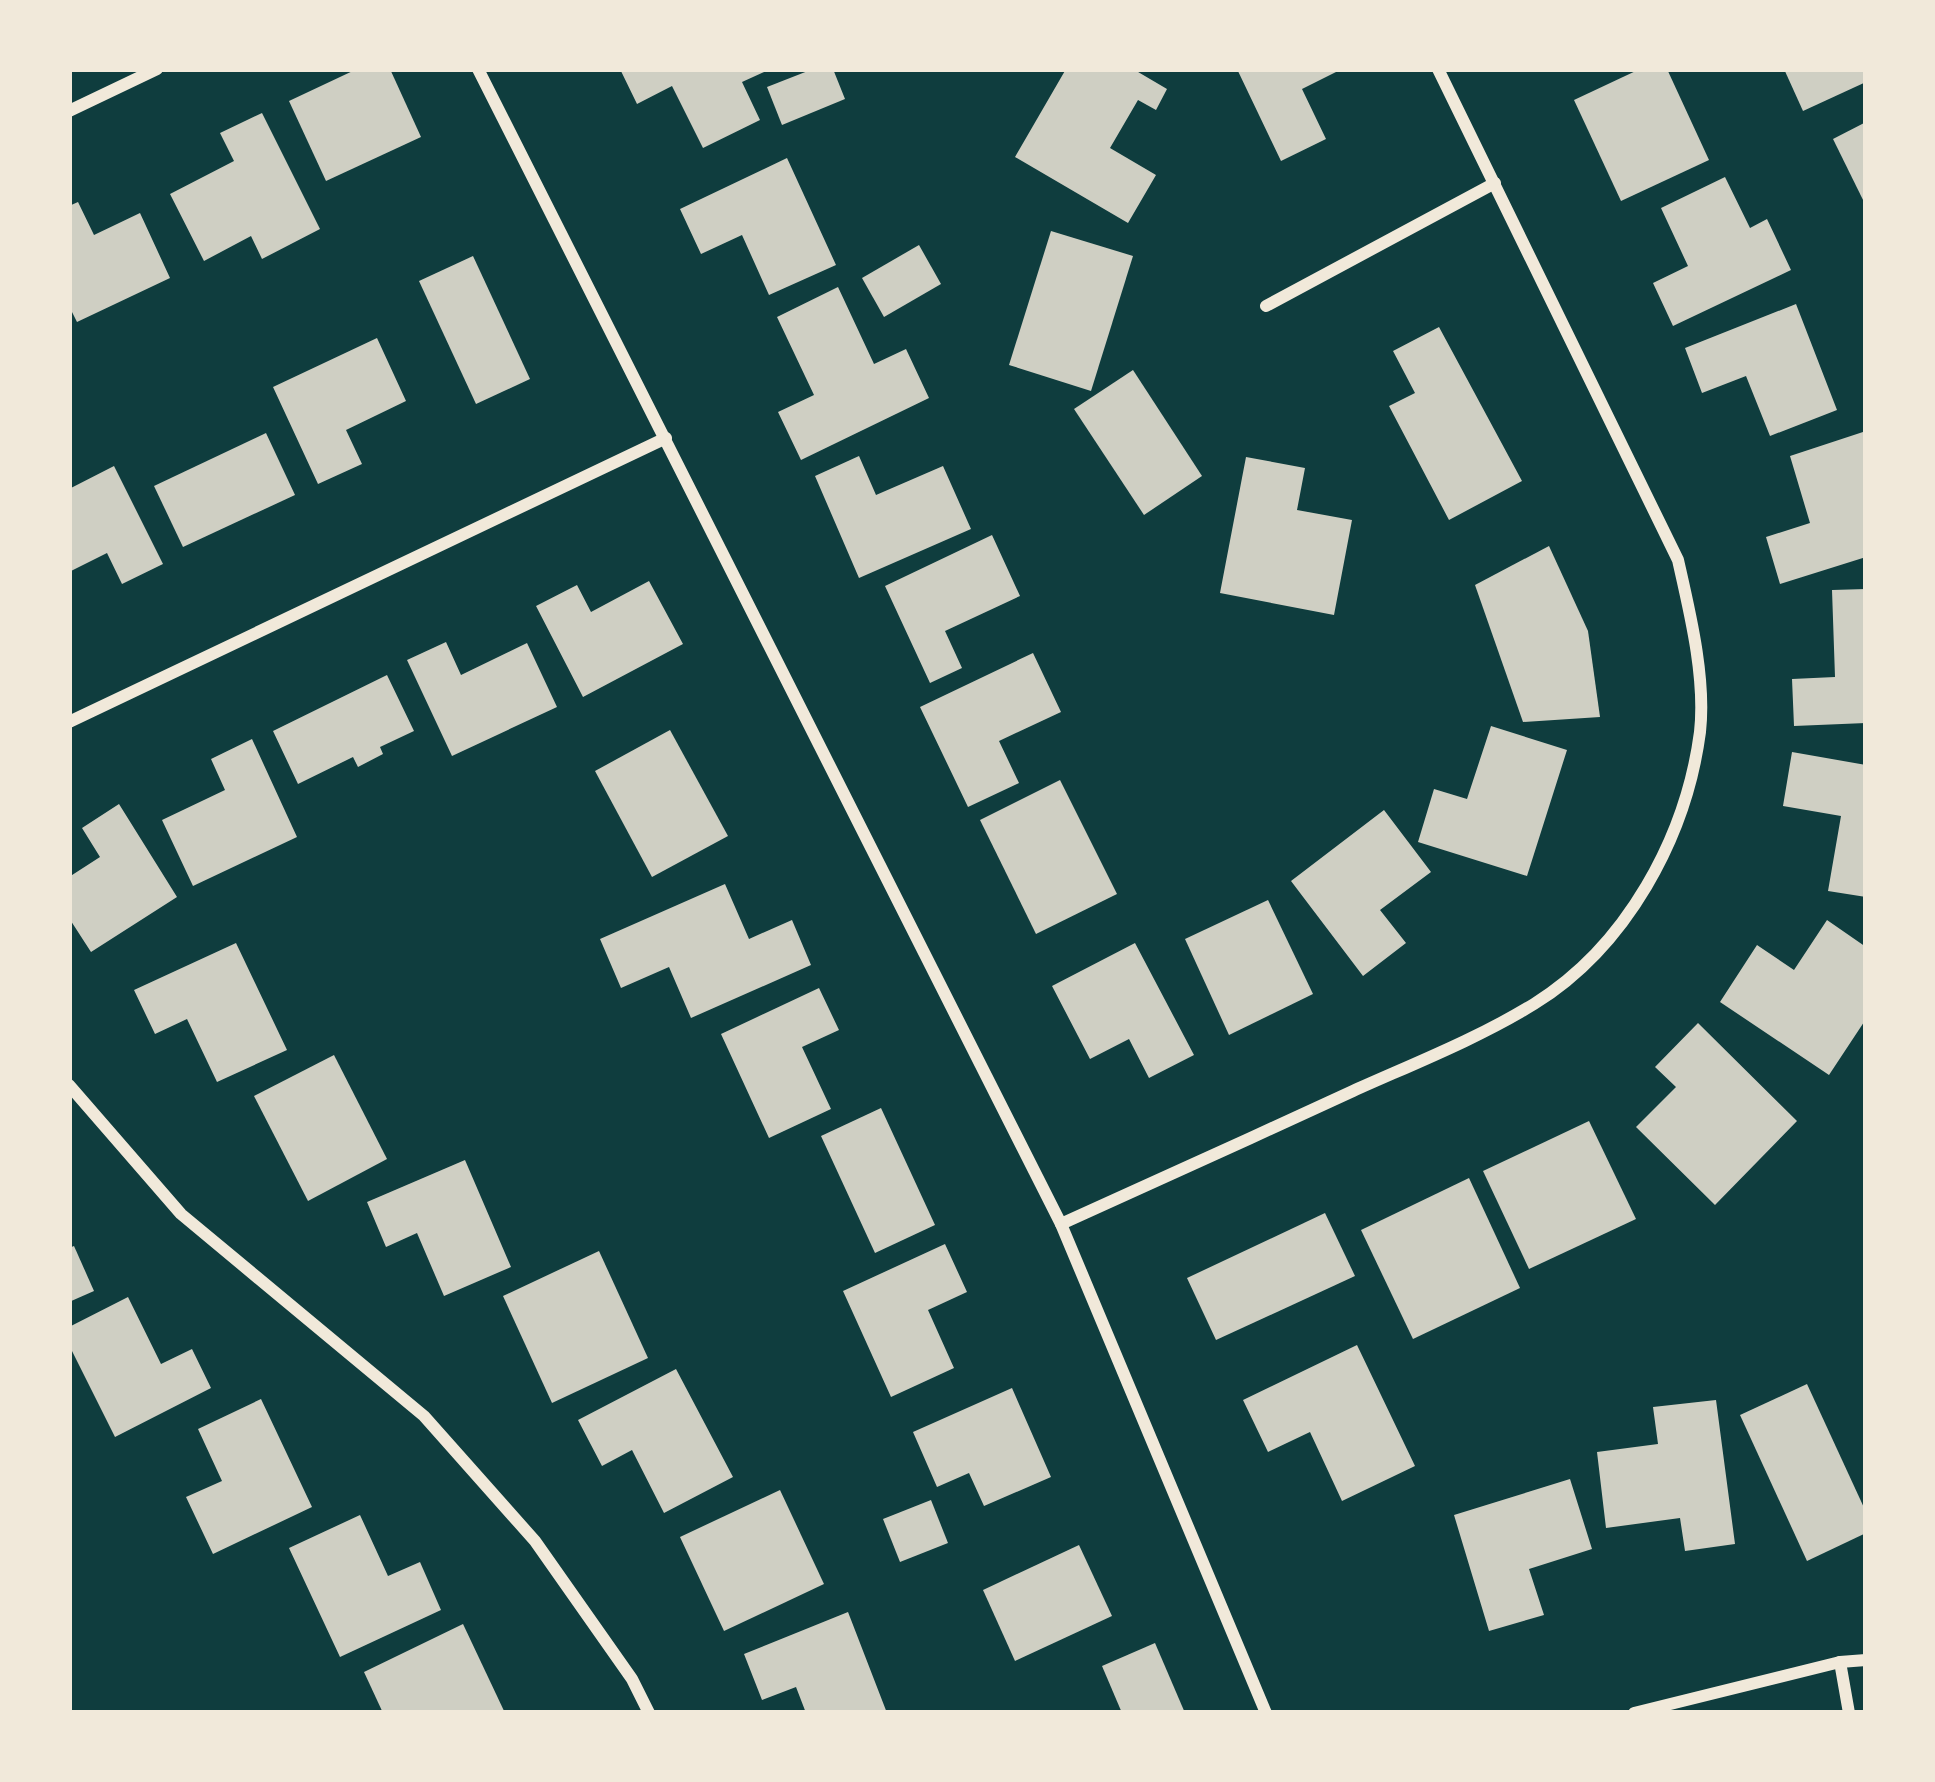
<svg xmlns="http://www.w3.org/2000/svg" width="1935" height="1782" font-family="'Sofia Sans Condensed',sans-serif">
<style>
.building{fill:#cfcfc3}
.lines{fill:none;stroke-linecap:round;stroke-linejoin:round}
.minor{stroke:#f1e9da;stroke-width:12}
</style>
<rect width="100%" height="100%" fill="#0f3d3e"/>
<g class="building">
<path d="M 357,69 L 390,69 L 421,137 L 326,181 L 289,101 Z"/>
<path d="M 620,69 L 762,69 L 764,72 L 742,82 L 760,120 L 703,148 L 672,86 L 637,104 Z"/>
<path d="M 813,69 L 833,69 L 845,99 L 782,125 L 767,87 Z"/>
<path d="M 1066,69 L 1133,69 L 1167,89 L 1156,110 L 1138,100 L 1110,148 L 1156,175 L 1128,223 L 1015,157 Z"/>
<path d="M 1237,69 L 1342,69 L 1302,89 L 1326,139 L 1281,161 Z"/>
<path d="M 1640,69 L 1667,69 L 1709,160 L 1621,201 L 1574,100 Z"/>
<path d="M 1784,69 L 1866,69 L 1866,82 L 1803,111 Z"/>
<path d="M 262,113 L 320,229 L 262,259 L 251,236 L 204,261 L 170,194 L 234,161 L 220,133 Z"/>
<path d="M 1866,122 L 1866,206 L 1833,139 Z"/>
<path d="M 787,158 L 836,265 L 769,295 L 742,235 L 701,254 L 680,209 Z"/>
<path d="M 1725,177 L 1750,228 L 1767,219 L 1791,270 L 1673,326 L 1653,283 L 1688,266 L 1661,208 Z"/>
<path d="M 78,202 L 94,235 L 140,213 L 170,278 L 77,322 L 69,306 L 69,206 Z"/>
<path d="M 1051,231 L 1133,256 L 1091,391 L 1009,365 Z"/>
<path d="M 919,245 L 941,284 L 884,317 L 862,278 Z"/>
<path d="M 473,256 L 530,379 L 476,404 L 419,281 Z"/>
<path d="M 838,287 L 874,364 L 906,349 L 929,398 L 801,460 L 778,412 L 814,395 L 777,317 Z"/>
<path d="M 1796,304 L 1837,410 L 1770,436 L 1746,376 L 1702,393 L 1685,348 Z"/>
<path d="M 1439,327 L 1522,481 L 1449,520 L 1389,406 L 1415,393 L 1393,351 Z"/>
<path d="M 377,338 L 406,401 L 346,430 L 362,464 L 318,484 L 273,387 Z"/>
<path d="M 1133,370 L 1202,476 L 1144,515 L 1074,409 Z"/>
<path d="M 1866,431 L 1866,557 L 1780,584 L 1766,537 L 1810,523 L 1790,456 Z"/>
<path d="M 266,433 L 295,495 L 183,547 L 154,486 Z"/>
<path d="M 859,456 L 876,495 L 943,466 L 971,529 L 859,578 L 815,476 Z"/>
<path d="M 1246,457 L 1305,468 L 1297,510 L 1352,520 L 1334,615 L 1220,593 Z"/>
<path d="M 114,466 L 163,564 L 122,584 L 107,553 L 69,572 L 69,489 Z"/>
<path d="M 992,535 L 1020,596 L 945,631 L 962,668 L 930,683 L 885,586 Z"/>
<path d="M 1549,546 L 1588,631 L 1600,717 L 1523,722 L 1475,585 Z"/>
<path d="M 649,581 L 683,644 L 583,697 L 536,606 L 577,585 L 591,612 Z"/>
<path d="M 1866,589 L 1866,723 L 1794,726 L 1792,679 L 1835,677 L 1832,590 Z"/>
<path d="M 446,642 L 461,675 L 527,643 L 557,707 L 452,756 L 407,660 Z"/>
<path d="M 1033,653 L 1061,712 L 999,741 L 1019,783 L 968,807 L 920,707 Z"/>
<path d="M 387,675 L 414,731 L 380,747 L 383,754 L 358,767 L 353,757 L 298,784 L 273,731 Z"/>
<path d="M 1491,726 L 1567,750 L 1527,876 L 1418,842 L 1434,789 L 1467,799 Z"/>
<path d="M 670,730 L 728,836 L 652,877 L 595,771 Z"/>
<path d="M 252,739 L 297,837 L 193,886 L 162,820 L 225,790 L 211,759 Z"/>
<path d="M 1792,752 L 1866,765 L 1866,897 L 1828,891 L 1841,816 L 1783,806 Z"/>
<path d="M 1060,780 L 1117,894 L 1036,934 L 980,820 Z"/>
<path d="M 119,804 L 177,897 L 91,952 L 69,918 L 69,877 L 100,857 L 82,828 Z"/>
<path d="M 1384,810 L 1431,872 L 1380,910 L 1406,943 L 1363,976 L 1291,881 Z"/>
<path d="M 725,884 L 749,939 L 792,920 L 811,965 L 691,1018 L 669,967 L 621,988 L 600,939 Z"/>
<path d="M 1268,900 L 1313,994 L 1229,1035 L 1185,939 Z"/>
<path d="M 1827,920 L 1866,947 L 1866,1019 L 1829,1075 L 1720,1002 L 1757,945 L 1794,970 Z"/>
<path d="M 236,943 L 287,1050 L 217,1082 L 187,1019 L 155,1034 L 134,990 Z"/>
<path d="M 1135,943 L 1194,1055 L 1149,1078 L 1129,1039 L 1090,1059 L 1052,986 Z"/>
<path d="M 819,988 L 839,1030 L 802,1047 L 831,1109 L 769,1138 L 721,1034 Z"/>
<path d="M 1698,1023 L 1797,1121 L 1715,1205 L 1636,1127 L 1676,1087 L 1655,1067 Z"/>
<path d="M 334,1055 L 387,1159 L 308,1201 L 254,1096 Z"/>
<path d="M 881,1108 L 935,1225 L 875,1253 L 821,1136 Z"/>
<path d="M 1589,1121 L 1636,1219 L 1529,1269 L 1483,1171 Z"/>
<path d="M 465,1160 L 511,1267 L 444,1296 L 417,1233 L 386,1247 L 367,1202 Z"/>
<path d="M 1469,1178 L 1520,1288 L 1413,1339 L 1361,1230 Z"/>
<path d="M 1325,1213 L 1355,1276 L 1216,1340 L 1187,1278 Z"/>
<path d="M 945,1244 L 967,1292 L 928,1310 L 954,1368 L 891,1397 L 843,1291 Z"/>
<path d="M 74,1246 L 94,1291 L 69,1302 L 69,1248 Z"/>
<path d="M 599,1251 L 648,1358 L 552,1403 L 503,1296 Z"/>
<path d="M 128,1297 L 161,1364 L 192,1349 L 211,1388 L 115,1437 L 69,1345 L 69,1327 Z"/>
<path d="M 1357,1345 L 1415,1466 L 1342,1501 L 1310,1432 L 1268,1452 L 1243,1400 Z"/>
<path d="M 676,1369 L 733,1477 L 664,1513 L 632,1450 L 602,1466 L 578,1420 Z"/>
<path d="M 1807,1384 L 1866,1512 L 1866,1533 L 1807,1561 L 1740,1415 Z"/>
<path d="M 1012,1388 L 1051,1477 L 984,1506 L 969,1473 L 937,1487 L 913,1432 Z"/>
<path d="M 261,1399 L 312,1507 L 213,1554 L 186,1497 L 222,1481 L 198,1429 Z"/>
<path d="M 1716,1400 L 1735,1544 L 1685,1551 L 1680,1518 L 1606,1528 L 1597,1452 L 1658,1444 L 1653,1407 Z"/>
<path d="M 1570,1479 L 1592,1549 L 1529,1569 L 1544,1615 L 1489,1631 L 1454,1515 Z"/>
<path d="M 780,1490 L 824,1584 L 724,1631 L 680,1537 Z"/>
<path d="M 931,1500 L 948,1543 L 900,1562 L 883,1519 Z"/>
<path d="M 360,1515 L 388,1576 L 420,1562 L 441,1610 L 340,1657 L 289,1548 Z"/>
<path d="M 1079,1545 L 1112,1616 L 1015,1661 L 983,1590 Z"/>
<path d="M 848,1612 L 887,1713 L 806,1713 L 796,1687 L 762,1700 L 744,1654 Z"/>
<path d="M 463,1624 L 505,1713 L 383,1713 L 364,1672 Z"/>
<path d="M 1155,1643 L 1185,1713 L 1122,1713 L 1102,1666 Z"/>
</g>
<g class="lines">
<g class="minor">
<path d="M 478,69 L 1061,1224 L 1266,1713"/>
<path d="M 69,111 L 157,69"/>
<path d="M 1266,306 L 1495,183"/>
<path d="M 69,722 L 666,438"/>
<path d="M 69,1085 L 181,1214 L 424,1416 L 535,1541 L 632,1679 L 649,1713"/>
<path d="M 1061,1224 C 1158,1180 1256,1136 1353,1091 C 1413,1064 1477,1039 1534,1004 C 1626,947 1686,838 1700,732 C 1706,678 1690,613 1678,560 L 1438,69"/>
<path d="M 1840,1662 L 1849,1713"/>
<path d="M 1634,1713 L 1840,1662 L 1866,1660"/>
</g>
</g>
<rect width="1935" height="1782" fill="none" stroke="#f1e9da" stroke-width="144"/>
</svg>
